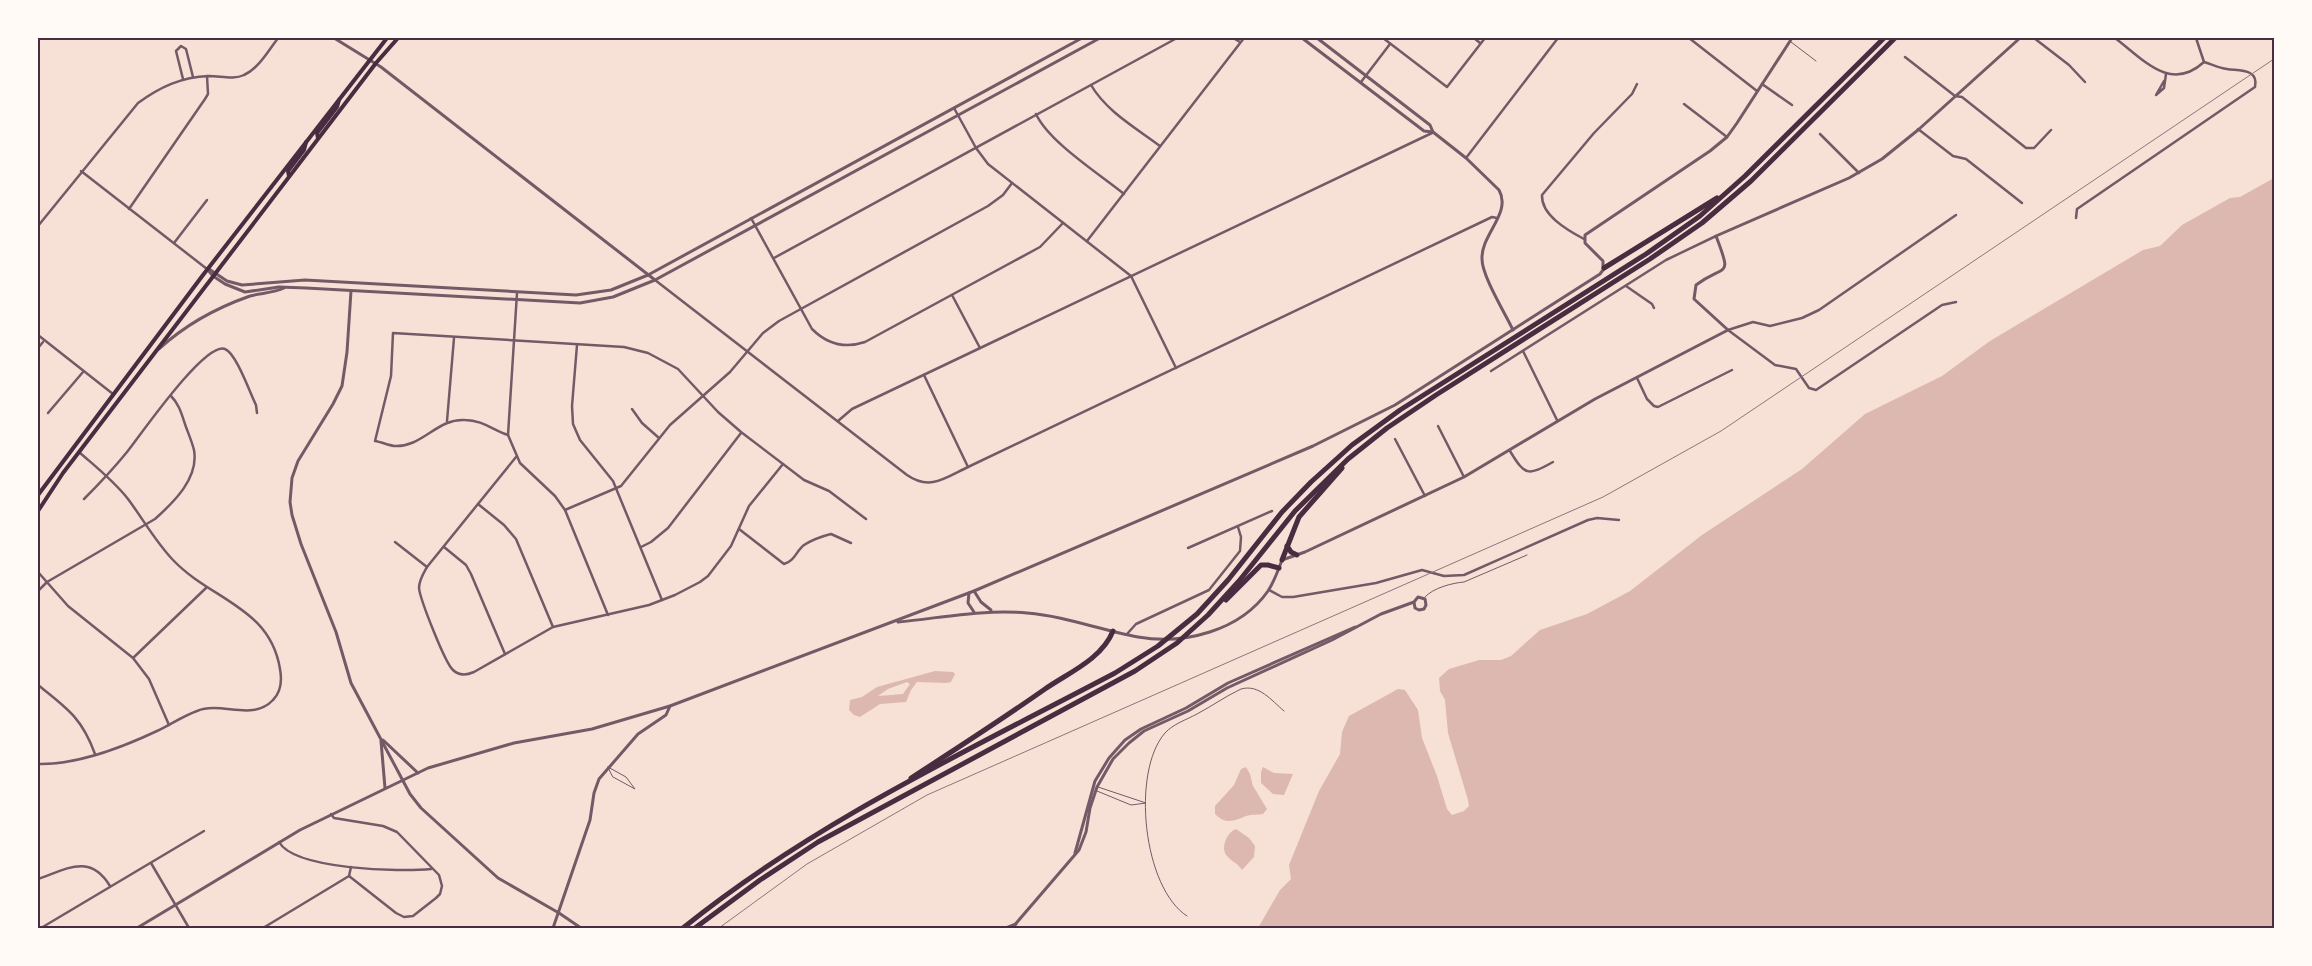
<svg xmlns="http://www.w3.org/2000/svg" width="2312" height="966" font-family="Lora,serif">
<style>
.water{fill:#dcb8b0;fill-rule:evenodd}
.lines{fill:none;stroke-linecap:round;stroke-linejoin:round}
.service{stroke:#755966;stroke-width:1}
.minor{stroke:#755966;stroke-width:2.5}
.tertiary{stroke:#755966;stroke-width:3}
.secondary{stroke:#4a2c40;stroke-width:4}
.motorway{stroke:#4a2c40;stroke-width:5}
.rail{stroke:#8f747c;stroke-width:1}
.neatline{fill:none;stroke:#4a2c40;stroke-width:2}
</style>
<rect width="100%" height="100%" fill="#f7e1d7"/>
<g class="water">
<path d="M 2274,178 L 2274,928 L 1258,928 L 1280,890 L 1291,879 L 1289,865 L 1319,791 L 1340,754 L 1342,732 L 1349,716 L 1398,689 L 1405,690 L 1418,710 L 1422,738 L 1437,776 L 1447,809 L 1452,815 L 1464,811 L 1469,806 L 1468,800 L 1448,733 L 1445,700 L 1440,691 L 1439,678 L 1449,669 L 1479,660 L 1501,660 L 1511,656 L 1540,630 L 1587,614 L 1630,591 L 1702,535 L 1802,469 L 1865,414 L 1942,376 L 1990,341 L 2143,250 L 2160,246 L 2182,225 L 2230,198 L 2240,197 Z"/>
<path d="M 935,671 L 953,672 L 955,674 L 951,682 L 947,683 L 917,682 L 911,690 L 906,702 L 880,704 L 860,717 L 854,715 L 849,710 L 850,700 L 862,697 L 877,687 ZM 907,682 L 910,684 L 903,694 L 878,696 L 888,689 Z"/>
<path d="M 1246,767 L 1250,774 L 1253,786 L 1267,809 L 1263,814 C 1258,815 1252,814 1246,816 C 1234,821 1226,825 1215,814 L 1215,806 L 1234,785 L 1241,769 Z"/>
<path d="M 1263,767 L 1274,773 L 1293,774 L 1284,795 L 1273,794 L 1261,783 L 1261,772 Z"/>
<path d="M 1236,829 L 1249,838 L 1255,846 L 1254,857 L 1242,870 C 1238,863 1232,862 1227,856 C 1220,848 1227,832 1236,829 Z"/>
</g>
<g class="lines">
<g class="service">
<path d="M 1791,42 L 1816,61"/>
<path d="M 1425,597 C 1433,588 1452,583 1464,582 L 1527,555"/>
<path d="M 608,767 L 626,777 L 635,789 L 613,777 Z"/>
<path d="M 1097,791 L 1131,805 L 1146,803 L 1098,787"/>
<path d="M 1187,916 C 1143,888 1131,772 1165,733 C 1173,724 1186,720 1197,714 C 1212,706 1226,696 1241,689 C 1259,684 1271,700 1284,711"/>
</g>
<g class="minor">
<path d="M 1233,38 L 1240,42"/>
<path d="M 1383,38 L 1447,87 L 1485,38"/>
<path d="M 1474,38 L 1480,43"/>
<path d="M 1689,38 L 1757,91"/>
<path d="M 2034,38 L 2069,65 L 2085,82"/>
<path d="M 2115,38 C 2143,59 2170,93 2204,62 L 2196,38"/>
<path d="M 1905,57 L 1955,96 L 1962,97 L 2026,148 L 2034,148 L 2051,130"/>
<path d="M 183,79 L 176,51 L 181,46 L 186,49 L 193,77"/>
<path d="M 2164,81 L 2156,95 L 2164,88 L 2166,74"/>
<path d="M 1361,82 L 1390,44"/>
<path d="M 1762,84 L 1792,105"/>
<path d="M 1091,85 C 1106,111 1136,128 1160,146"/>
<path d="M 1684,104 L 1727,137"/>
<path d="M 954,108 L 976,148 L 988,164 L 1131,276 L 1176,368"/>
<path d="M 1036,114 C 1049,142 1098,173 1124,194"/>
<path d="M 1918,129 L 1953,156 L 1966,159 L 2022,203"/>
<path d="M 1820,134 L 1859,173"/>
<path d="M 1466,158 L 1558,38"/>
<path d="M 81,171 L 207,269"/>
<path d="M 129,209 L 205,99 L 208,94 L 207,76"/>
<path d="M 751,218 L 812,329 C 827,344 844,349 865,342 L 1040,247 L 1063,223"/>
<path d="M 2076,218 L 2077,209 L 2255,87 C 2259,68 2238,71 2227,69 C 2219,68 2211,64 2204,62"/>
<path d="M 38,226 L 138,103 C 160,87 181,77 209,76 C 221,76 234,80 244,75 C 259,68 269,50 278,38"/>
<path d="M 1584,239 C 1567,230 1541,215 1542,195 L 1594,133 L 1632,94 L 1637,84"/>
<path d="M 1087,241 L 1244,38"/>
<path d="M 174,243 L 207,200"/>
<path d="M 774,258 L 1177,38"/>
<path d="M 655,280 L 907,475 C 930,491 945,478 968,467 L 1492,217 L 1497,218"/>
<path d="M 1626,286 L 1652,304 L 1654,308"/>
<path d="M 517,293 L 508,435 L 520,463 L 555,496 L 565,510 L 608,615"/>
<path d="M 952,295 L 980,348"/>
<path d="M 1728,330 L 1775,365 L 1796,369 L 1809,388 L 1816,390 L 1942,305 L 1956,302"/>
<path d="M 1728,330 L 1753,322 L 1770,326 L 1802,318 L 1819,310 L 1956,215"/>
<path d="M 38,335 L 113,394"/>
<path d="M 577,345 L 572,406 L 573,424 L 580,440 L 613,481 L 662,600"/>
<path d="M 38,348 L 43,342"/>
<path d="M 1523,351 L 1557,420"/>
<path d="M 1491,371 L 1666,260 L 1716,236"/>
<path d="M 924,375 L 968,467"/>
<path d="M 1637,378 L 1647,399 L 1654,406 L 1658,407 L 1732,370"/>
<path d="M 632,409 L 642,423 L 659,438"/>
<path d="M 48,413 L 83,372"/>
<path d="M 447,421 L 454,338"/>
<path d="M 838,421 L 852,409 L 1432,133"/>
<path d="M 1438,426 L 1464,477"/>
<path d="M 508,435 C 493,430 482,420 465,420 C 437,418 422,448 394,446 C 388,445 381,442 375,441 L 391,376 L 393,333 L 624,347 L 648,353 L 678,369 L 718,412 L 741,432 L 804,480 L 829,491 L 866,519"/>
<path d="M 1395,439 L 1425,496"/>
<path d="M 1510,451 C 1525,476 1528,476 1553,462"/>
<path d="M 516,457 L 427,567 C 423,574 419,580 419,588 C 420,599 445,663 453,670 C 459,676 467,675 474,672 L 553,627 L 649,605 L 675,595 L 700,582 L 708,576 L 731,546 L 749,506 L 783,464"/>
<path d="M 84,499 C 99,484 114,468 127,452 C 140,436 205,341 225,349 C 236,353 250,393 256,405 L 257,413"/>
<path d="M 478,504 L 504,525 L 516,539 L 553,627"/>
<path d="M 565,510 L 621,486 L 670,425 L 730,372 L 763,333 L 779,321 L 988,206 L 1003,195 L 1012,183"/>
<path d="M 739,529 L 784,564 C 795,561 796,551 804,545 C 812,540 823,536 831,534 L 851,543"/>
<path d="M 395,542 L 427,567"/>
<path d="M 444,547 L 466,565 L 471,574 L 505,654"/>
<path d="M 641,547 L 651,542 L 668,528 L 741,433"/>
<path d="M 1188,548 L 1272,511"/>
<path d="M 38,572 L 68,606 L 133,658 L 149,679 L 169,725"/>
<path d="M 1269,590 L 1282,597 L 1293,597 L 1376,583 L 1422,570 L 1444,576 L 1464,575 L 1588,520 L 1597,518 L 1619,520"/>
<path d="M 38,591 L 47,582 L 155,519 C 174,502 199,478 194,450 C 192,442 189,435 186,427 C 182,416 180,405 171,396"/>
<path d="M 1127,634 L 1136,624 L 1209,590 L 1240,551 L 1241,537 L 1238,527"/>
<path d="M 133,658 L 206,588"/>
<path d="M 38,685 C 67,708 82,718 95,754"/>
<path d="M 38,764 C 77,765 121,748 157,731 C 170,725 183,716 197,711 C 222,701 252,722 273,700 C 281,692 282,680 280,669 C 270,607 211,600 173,560 C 155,541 143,519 128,499 C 114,481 96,467 79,452"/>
<path d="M 331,814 L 334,818 L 383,826 L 397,832 L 439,875 L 442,886 L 440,894 L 436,898 L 413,916 L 404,917 L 396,913 L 349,876"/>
<path d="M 279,842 C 295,870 401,872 431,869"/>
<path d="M 151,863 L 189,928"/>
<path d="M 38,879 C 67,869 90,853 110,886"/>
<path d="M 41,928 L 204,831"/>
<path d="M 263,928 L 349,876 L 351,867"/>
</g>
<g class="tertiary">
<path d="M 334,38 L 381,67 L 655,280"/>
<path d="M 1302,38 L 1424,131 L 1433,132"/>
<path d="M 1317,38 L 1430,125 L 1433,132 L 1466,158 L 1499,190 C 1512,213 1481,234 1482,259 C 1482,276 1505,313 1513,330"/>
<path d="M 207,269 L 213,276 L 225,284 L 245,292 L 279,287 L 306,288 L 580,303 L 613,297 L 655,280 L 1100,38"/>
<path d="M 209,269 L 227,281 L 242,285 L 305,280 L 576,295 L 611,290 L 648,275 L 1082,38"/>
<path d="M 351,291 L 347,352 L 342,386 L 333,404 L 298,461 L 292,478 L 290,502 L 292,515 L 301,544 L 336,632 L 351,683 L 410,794 L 421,808 L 498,878 L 559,913 L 581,928"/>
<path d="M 159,349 C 186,324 216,308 250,296 C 261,293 274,293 284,288"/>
<path d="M 974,591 L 981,602 L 991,610"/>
<path d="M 969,593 L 968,603 L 974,612"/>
<path d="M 898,622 C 941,618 983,609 1027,613 C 1065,616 1100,630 1138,637 C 1184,645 1240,631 1268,591 C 1274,582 1278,571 1282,560 L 1305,552 L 1464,477 L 1595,399 L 1728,330 L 1694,299 L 1696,285 C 1725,263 1733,280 1716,236 L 1849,178 L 1882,159 L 1918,130 L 2020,38"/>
<path d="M 383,740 L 418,773"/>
<path d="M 381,741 L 385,788"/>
<path d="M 1075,853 L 1095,781 L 1109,758 L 1125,740 L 1141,729 L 1186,708 L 1228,683 L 1355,627"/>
<path d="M 137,928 L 300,830 L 428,768 L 514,743 L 592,729 L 670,706 L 974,591 L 1313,446 L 1395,405 L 1600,274 L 1603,270 L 1603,261 L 1585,243 L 1585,235 L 1710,151 L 1727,137 L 1737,123 L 1792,38"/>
<path d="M 553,928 L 590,820 L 594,793 L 599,779 L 638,734 L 666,715 L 670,706"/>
<path d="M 1006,928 L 1016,924"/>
<path d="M 1012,928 L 1079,850 L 1086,832 L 1090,808 L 1097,787 L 1113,759 L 1129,743 L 1144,731 L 1188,711 L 1227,688 L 1332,640 L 1381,614 L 1414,602 L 1418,597 L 1425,599 L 1426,605 L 1424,609 L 1419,610 L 1415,608 L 1414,602"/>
</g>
<g class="secondary">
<path d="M 318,138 L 317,133 L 337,107 L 339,100"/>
<path d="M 289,176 L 288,171 L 304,150 L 306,142"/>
<path d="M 38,495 L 203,275 L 387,38"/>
<path d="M 38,511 L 63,473 L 376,63 L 398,38"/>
</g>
<g class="motorway">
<path d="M 1604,268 L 1717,198"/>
<path d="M 1287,546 L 1291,552 L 1297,555"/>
<path d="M 1282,560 L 1299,517 L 1342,468"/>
<path d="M 1226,600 L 1261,565 L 1268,565 L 1279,568"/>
<path d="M 911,778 C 956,749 1001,720 1045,689 C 1068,673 1102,659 1113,631"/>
<path d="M 683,928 C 813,823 967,751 1115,673 L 1158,646 L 1197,614 L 1228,580 L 1282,512 L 1311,482 L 1352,445 L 1400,410 L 1646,254 L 1700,216 L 1745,176 L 1884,38"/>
<path d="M 695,928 L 760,880 L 818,842 L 1135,671 L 1177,643 L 1208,615 L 1239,581 L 1295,511 L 1348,459 L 1387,428 L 1436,395 L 1650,259 L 1702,223 L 1751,181 L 1895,38"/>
</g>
<path class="rail" d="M 719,928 L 807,864 L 927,795 L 1603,497 L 1721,431 L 2274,59"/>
</g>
<rect width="2312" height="966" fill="none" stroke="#fffaf5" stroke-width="78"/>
<rect x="39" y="39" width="2234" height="888" class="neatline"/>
</svg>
